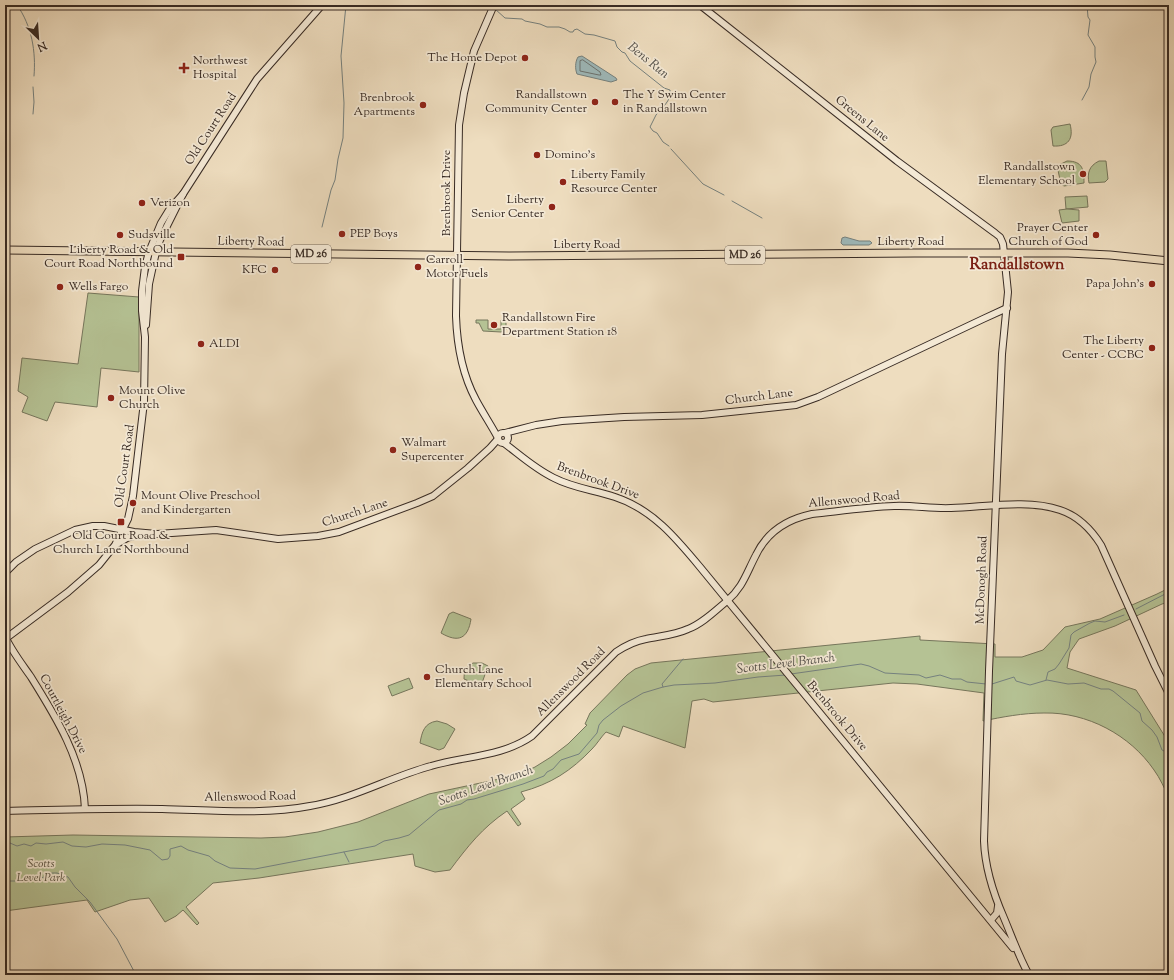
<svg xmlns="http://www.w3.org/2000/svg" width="1174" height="980" font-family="'Sorts Mill Goudy',serif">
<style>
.green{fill:#b5c294;stroke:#76765c}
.water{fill:#9ebabc;stroke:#75817f}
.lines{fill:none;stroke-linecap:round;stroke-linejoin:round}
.shore{stroke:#6b7270;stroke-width:1}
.stream{stroke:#75817f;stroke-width:1}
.secondary-casing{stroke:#382b24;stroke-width:8}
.primary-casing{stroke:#382b24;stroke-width:9}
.secondary{stroke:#f4e9d5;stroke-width:6}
.primary{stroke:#eeddbf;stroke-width:7}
.poi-dot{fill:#8f2418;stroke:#f4e9d5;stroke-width:1.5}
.labels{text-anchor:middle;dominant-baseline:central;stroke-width:3.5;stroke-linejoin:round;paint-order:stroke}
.shield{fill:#f4e9d5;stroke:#706459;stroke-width:1}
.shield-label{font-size:11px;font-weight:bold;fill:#382b24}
.poi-label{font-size:12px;fill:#382b24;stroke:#f4e9d5;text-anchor:start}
.street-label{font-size:12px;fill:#382b24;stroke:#f4e9d5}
.park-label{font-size:12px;font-style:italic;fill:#575140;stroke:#f4e9d5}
.water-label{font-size:13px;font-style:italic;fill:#524f4a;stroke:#f4e9d5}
.district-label{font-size:16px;font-weight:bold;fill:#7a1f14;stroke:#f4e9d5}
</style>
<rect width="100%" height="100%" fill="#eeddbf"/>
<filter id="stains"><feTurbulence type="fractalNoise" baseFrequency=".005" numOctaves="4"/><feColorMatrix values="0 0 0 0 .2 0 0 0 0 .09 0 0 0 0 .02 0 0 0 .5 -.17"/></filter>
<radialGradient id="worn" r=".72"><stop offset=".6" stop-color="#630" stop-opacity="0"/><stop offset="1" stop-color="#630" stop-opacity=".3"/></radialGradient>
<g class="green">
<path d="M 1070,124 C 1074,139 1068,147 1053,146 L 1051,130 L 1053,127 Z"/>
<path d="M 1067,161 C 1083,161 1084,170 1084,183 L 1064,186 L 1061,184 L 1057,166 Z"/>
<path d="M 1099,161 L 1106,161 L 1108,179 L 1105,182 L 1089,183 C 1087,173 1089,166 1099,161 Z"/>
<path d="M 1087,196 L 1088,207 L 1066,209 L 1065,197 Z"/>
<path d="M 1067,209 L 1079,210 L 1079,221 L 1062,223 L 1059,210 Z"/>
<path d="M 88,293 L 139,297 L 139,372 L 101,368 L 97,407 L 55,402 L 47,421 L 22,412 L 28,397 L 18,391 L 22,358 L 78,364 Z"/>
<path d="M 476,320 L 488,320 L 488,329 L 501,329 L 501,320 L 504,320 L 506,323 L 506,330 L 501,332 L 483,331 L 479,323 L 476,323 Z"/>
<path d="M 1169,588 L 1169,602 L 1162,604 L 1115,626 L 1079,639 L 1070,652 L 1067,668 L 1136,690 L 1169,743 L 1169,797 C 1164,788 1160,778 1154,770 C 1130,735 1087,712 1044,713 C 1023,713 1002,717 983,721 L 984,693 L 917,684 L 893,683 L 713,702 L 704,699 L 692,701 L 685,748 L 623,726 L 619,737 L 606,732 C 601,737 597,744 592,749 C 571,771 551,784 521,792 L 525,799 L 511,809 L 521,824 L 518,826 L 507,811 C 482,828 468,846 450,870 L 435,872 L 415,866 L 413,854 L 259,878 L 213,883 L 186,907 L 199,923 L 197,925 L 183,910 L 176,916 L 165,922 L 149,898 L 130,900 L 95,912 L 87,900 L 5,911 L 5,837 L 73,835 L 261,838 L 285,837 L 318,832 L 358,822 L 429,794 L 518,775 L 535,767 L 551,757 L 568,744 L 587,725 L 585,724 L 590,713 L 627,675 L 635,669 L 651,663 L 920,636 L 920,640 L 995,644 L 995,657 L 1022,657 L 1043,650 L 1065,627 L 1100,619 L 1157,594 Z"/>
<path d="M 453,612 L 471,619 C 468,639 458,643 441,633 L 449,614 Z"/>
<path d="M 473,663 L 482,663 L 488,666 L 482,683 L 479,685 L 464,679 C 464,671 466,667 473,663 Z"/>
<path d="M 409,678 L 413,688 L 392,696 L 388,686 Z"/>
<path d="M 437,721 L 447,724 L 455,729 L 444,748 L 439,750 L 420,743 C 422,732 424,723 437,721 Z"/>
</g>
<g class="water">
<path d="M 582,56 L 616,78 L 617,80 L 611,82 L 577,74 C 575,69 575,62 578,57 Z"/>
<path d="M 845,237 L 859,241 L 870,241 L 872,243 L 869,245 L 843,245 L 841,243 L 842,238 Z"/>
</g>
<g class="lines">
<path class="shore" d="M 583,60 L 600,72 L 601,75 L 599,75 L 580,71 L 580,61 Z"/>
<g class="stream">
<path d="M 17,5 C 32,26 36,52 34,76"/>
<path d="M 487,5 L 491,7"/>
<path d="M 495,9 L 505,18 L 522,19 L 525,21 L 540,24 L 547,27 L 559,27 L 565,29 L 570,32 L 573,32 L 574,30 L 577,29 L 585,34 L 594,35 L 615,41 L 617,47 L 622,52 L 625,53 L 630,61 L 664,88 L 670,90 C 672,101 661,108 656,115 C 654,119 652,123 650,127 L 653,131 L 657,133 L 663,142 L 669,146"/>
<path d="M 1082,100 L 1089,87 L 1091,74 L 1096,62 L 1095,57 L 1095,47 L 1088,35 L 1090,20 L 1088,17 L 1087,5"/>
<path d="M 33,114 L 34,102 L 33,87"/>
<path d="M 671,149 L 703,184 L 724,195"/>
<path d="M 732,201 L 762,218"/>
<path d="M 322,227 L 331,190 L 335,180 L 338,159 L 343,138 L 344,103 L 341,56 L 346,5"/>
<path d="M 1136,609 L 1169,592"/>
<path d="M 791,674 L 861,664 L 869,666 L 885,673 L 919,675 L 926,678 L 940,675 L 952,679 L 961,679 L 967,682 L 986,684"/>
<path d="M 1046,680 L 1048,672 L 1055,669 L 1059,664 L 1069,648 L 1071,635 L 1074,632 L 1090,623 L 1095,621 L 1105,622 L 1124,615"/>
<path d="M 992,684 L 1014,677 L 1016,681 L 1030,685 L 1047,680 L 1068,684 L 1084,683 L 1101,689 L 1109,689 L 1113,691 L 1140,713 L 1142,721 L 1152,730 L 1157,737 L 1162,750 L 1164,751 L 1169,750"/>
<path d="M 663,687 L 662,684 L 683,659"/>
<path d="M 5,845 L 10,843 L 17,846 L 24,844 L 31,846 L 36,843 L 46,844 L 63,842 L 72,846 L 86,847 L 102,844 L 125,845 L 150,850 L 162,860 L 168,859 L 170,856 L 170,849 L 181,846 L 188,850 L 209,856 L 215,861 L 230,868 L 255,869 L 375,846 L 384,841 L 399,838 L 409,835 L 439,810 L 461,804 L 467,800 L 474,799 L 523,784 L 544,776 L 547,772 L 553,769 L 561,760 L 579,754 L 597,733 L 599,725 L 603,720 L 621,706 L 643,693 L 663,687 L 674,685 L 715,683 L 758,677 L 786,675"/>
<path d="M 344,852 L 349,862"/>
<path d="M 5,881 L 19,881 L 33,880 L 44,877 L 52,873 L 57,873 L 68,877 L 75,887 L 90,902 L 117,939 L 136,975"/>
</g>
<g class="secondary-casing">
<g id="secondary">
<path d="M 494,5 L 474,51 L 464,93 L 459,125 L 456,316 C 457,346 462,374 476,400 C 483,413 491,425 498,438"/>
<path d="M 700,5 L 897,161 L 995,233 L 1000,237 L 1003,244 L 1008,292 L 1002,354 L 989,671 L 984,841 C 985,869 993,893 1004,918 C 1012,937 1019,957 1029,975"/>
<path d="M 146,325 L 149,284 L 156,252 L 160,240 L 183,194 L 257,79 L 322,5"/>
<circle cx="503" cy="438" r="5"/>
<path d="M 505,433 L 536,425 L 562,421 L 624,417 L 702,415 L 796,405 L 818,397 L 983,319 L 1007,308"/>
<path d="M 504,443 C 520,455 535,469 554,478 C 573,488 594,490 615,497 C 652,509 676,538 700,567 L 1013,948"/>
<path d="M 117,544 L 127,538 L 141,534"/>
<path d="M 5,573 L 16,562 L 35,549 L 75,530 L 93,526 L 104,526 L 134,532 L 157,534 L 216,530 L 278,539 L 318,536 L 339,532 L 417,503 L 433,496 L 468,468 L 490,448 L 498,439"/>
<path d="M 5,636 C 11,650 22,664 31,677 C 56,717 83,760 85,809"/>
<path d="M 5,639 L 68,592 L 99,565 L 115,545 L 128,519 L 133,496 L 144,402 L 145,337 L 142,311 L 142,291 L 145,267 L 149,252 L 161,223 L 169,210 L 183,194"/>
<path d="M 5,811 C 58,810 110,808 162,809 C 210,810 264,815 310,806 C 353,799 390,777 431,766 C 464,756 502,757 532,736 L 616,652 C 625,646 635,641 646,639 C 660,636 675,635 688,629 C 702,624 715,611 727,601 C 743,587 746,574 756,555 C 767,532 788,519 812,514 C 840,511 867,507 894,506 C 913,505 932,509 951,508 C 985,507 1028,499 1060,510 C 1078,516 1091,529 1101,545 L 1155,666 L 1169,694"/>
<path d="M 991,920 L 997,913 L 998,906"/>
</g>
</g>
<g class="primary-casing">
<path id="primary" d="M 5,250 L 509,256 L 914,253 L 1068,253 L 1110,255 L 1169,261"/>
</g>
<use href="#secondary" class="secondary"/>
<use href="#primary" class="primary"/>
</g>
<g class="poi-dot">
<circle cx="525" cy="58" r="4"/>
<path d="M182 62h4v4h4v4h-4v4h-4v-4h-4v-4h4z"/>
<circle cx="595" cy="102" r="4"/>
<circle cx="615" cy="102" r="4"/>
<circle cx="423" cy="105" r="4"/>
<circle cx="537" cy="155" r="4"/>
<circle cx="1083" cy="174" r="4"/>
<circle cx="563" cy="182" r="4"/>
<circle cx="142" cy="203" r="4"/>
<circle cx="552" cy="207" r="4"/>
<circle cx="342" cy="234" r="4"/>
<circle cx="120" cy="235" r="4"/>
<circle cx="1096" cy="235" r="4"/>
<rect x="177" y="253" width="8" height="8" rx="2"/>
<circle cx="418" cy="267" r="4"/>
<circle cx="275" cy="270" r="4"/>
<circle cx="1152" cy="284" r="4"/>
<circle cx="60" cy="287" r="4"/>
<circle cx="494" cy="325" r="4"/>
<circle cx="201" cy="344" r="4"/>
<circle cx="1152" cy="348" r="4"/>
<circle cx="111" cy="398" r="4"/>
<circle cx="393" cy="450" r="4"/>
<circle cx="133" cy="503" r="4"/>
<rect x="117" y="518" width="8" height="8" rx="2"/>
<circle cx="427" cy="677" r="4"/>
</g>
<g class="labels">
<g class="shield">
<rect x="291" y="245" width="40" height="18" rx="3"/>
<rect x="725" y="246" width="40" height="18" rx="3"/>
</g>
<g class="shield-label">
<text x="311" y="254">MD 26</text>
<text x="745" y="255">MD 26</text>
</g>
<g class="poi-label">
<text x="517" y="58" text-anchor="end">The Home Depot</text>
<text x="193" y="61">Northwest<tspan x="193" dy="14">Hospital</tspan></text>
<text x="587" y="95" text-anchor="end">Randallstown<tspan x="587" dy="14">Community Center</tspan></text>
<text x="623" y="95">The Y Swim Center<tspan x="623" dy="14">in Randallstown</tspan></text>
<text x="415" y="98" text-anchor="end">Brenbrook<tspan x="415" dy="14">Apartments</tspan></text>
<text x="545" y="155">Domino's</text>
<text x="1075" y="167" text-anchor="end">Randallstown<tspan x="1075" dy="14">Elementary School</tspan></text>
<text x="571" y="175">Liberty Family<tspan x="571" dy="14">Resource Center</tspan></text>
<text x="544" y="200" text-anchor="end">Liberty<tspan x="544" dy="14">Senior Center</tspan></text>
<text x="150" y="203">Verizon</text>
<text x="1088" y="228" text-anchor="end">Prayer Center<tspan x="1088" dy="14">Church of God</tspan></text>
<text x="350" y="234">PEP Boys</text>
<text x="128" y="235">Sudsville</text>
<text x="173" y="250" text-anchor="end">Liberty Road &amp; Old<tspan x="173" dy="14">Court Road Northbound</tspan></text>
<text x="426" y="260">Carroll<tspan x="426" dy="14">Motor Fuels</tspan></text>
<text x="267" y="270" text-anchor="end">KFC</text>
<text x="1144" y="284" text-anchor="end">Papa John's</text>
<text x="68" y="287">Wells Fargo</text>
<text x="502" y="318">Randallstown Fire<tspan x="502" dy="14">Department Station 18</tspan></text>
<text x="1144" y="341" text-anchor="end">The Liberty<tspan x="1144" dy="14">Center - CCBC</tspan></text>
<text x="209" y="344">ALDI</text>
<text x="119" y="391">Mount Olive<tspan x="119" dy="14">Church</tspan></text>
<text x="401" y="443">Walmart<tspan x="401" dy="14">Supercenter</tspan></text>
<text x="141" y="496">Mount Olive Preschool<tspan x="141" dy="14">and Kindergarten</tspan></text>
<text x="121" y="536" text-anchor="middle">Old Court Road &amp;<tspan x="121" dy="14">Church Lane Northbound</tspan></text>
<text x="435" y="670">Church Lane<tspan x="435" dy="14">Elementary School</tspan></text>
</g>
<g class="street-label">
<text transform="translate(862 119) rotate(39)">Greens Lane</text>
<text transform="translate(211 129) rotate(-57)">Old Court Road</text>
<text transform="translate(447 193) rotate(-90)">Brenbrook Drive</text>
<text transform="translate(251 242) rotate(1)">Liberty Road</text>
<text x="911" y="242">Liberty Road</text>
<text x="587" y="245">Liberty Road</text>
<text transform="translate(759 397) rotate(-7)">Church Lane</text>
<text transform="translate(125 466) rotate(-82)">Old Court Road</text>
<text transform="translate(598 481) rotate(20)">Brenbrook Drive</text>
<text transform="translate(854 500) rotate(-5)">Allenswood Road</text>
<text transform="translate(355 513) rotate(-18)">Church Lane</text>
<text transform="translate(982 580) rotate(-88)">McDonogh Road</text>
<text transform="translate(571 682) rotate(-45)">Allenswood Road</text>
<text transform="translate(63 714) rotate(62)">Courtleigh Drive</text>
<text transform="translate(837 716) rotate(50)">Brenbrook Drive</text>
<text transform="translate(250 797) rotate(-1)">Allenswood Road</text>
</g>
<g class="park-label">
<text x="41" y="864">Scotts<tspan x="41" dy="14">Level Park</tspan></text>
</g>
<g class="water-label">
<text transform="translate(648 61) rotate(39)">Bens Run</text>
<text transform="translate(786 664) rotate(-7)">Scotts Level Branch</text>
<text transform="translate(486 786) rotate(-19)">Scotts Level Branch</text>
</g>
<g class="district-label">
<text x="1017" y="265">Randallstown</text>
</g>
</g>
<rect width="1174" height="980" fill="none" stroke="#eeddbf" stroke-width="20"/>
<rect x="6" y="6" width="1162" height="968" fill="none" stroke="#382b24" stroke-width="2"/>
<rect x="10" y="10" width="1154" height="960" fill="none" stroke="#382b24"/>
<g transform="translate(38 38) rotate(155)" stroke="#f4e9d5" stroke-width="3" paint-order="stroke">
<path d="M0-3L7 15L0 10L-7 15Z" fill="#382b24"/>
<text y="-6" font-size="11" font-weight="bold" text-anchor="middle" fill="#382b24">N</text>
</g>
<rect width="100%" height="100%" filter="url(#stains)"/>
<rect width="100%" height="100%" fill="url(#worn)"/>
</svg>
